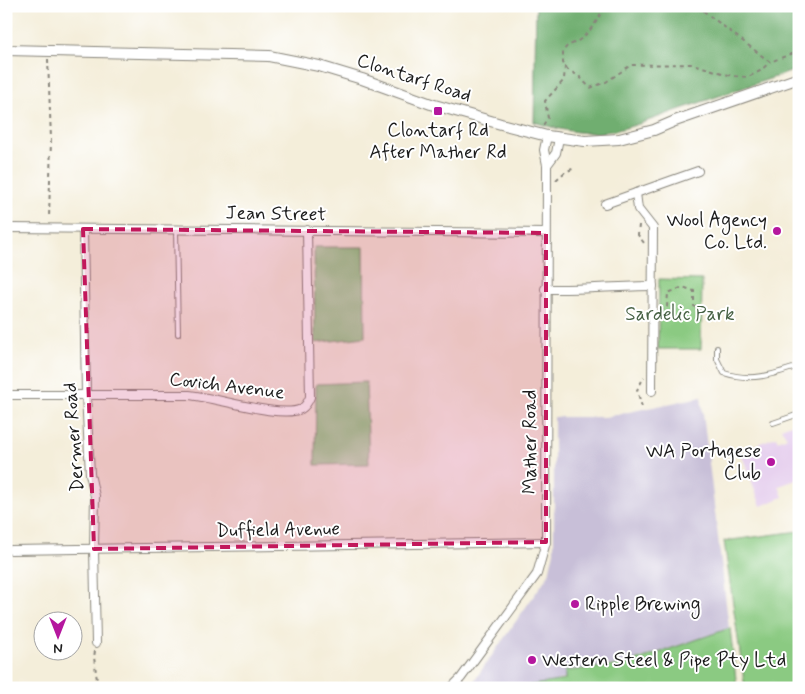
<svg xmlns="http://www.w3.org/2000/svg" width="805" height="694" font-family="Mynerve,sans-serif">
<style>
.built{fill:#e7d2ef}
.industrial{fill:#c8bfd8}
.green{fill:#8bca82;stroke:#54734f}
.forest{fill:#70ae70;stroke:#466546}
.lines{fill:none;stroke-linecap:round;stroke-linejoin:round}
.lane-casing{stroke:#88857b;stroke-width:6}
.street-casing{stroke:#88857b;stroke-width:10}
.secondary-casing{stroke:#88857b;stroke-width:12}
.path{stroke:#88857b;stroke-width:2;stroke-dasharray:4 4;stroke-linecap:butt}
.lane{stroke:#fff;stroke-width:4}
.street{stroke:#fff;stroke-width:8}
.secondary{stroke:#fff;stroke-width:10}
.marked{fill:#c2185b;fill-opacity:0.2;stroke:#c2185b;stroke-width:4;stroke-dasharray:10 6;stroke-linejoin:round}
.poi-dot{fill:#b5179e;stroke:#fff;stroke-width:2}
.labels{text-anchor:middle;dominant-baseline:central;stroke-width:4;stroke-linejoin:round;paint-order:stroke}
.street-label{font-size:19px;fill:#1c1c1c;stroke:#fff}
.poi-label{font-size:19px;fill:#1c1c1c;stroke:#fff;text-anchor:end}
.park-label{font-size:19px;fill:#486245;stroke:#fff}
</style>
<rect width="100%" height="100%" fill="#fff"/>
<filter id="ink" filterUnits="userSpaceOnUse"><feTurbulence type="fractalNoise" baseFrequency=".02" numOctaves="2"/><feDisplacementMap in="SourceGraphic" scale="10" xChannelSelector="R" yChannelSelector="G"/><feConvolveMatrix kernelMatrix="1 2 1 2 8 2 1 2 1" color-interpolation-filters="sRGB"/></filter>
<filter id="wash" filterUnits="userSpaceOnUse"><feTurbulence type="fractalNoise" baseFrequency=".0096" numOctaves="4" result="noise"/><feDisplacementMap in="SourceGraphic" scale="20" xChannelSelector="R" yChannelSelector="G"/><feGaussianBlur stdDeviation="1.12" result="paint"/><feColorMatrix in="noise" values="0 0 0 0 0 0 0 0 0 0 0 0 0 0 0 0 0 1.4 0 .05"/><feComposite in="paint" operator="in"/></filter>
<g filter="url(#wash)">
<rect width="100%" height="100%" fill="#f4eeda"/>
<path class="built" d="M 799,421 L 799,479 L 779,486 L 783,497 L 761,506 L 741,453 L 756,448 L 755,445 L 776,437 L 778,441 L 787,437 L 781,428 Z"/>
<path class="industrial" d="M 701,397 L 729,628 L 623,664 L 565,670 L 565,679 L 557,680 L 557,688 L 475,688 L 474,681 L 549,574 L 554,551 L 554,417 L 605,417 Z"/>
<g class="green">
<path d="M 314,247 L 364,247 L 365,337 L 315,343 Z"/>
<path d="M 659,279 L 702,280 L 701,349 L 658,349 Z"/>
<path d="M 366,382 L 369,464 L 315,465 L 316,384 Z"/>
<path d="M 799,531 L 799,687 L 745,688 L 724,541 Z"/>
<path d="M 730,628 L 737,688 L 513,688 L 565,680 L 565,671 L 623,665 Z"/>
</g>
<path class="forest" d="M 536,6 L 799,6 L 799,69 C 758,83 716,97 675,111 C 617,132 597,142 534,122 Z"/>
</g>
<g filter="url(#ink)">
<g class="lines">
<g class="lane-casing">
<g id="lane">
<path d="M 176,229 L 178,334"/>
<path d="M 717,348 L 717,359 L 724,373 C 751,382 772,375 799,366"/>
<path d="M 773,423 L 799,414"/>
</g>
</g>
<g class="street-casing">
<g id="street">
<path d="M 547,165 L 556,153 L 559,138"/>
<path d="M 605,204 L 636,193"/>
<path d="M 6,228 L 546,233"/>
<path d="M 83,229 L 86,394 L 90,474 L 95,496 L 94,549 L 96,643"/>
<path d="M 545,289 C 582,290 617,286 653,286"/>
<path d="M 652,391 L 653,228 L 638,209 L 636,193 L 698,171"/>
<path d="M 6,395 L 189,395 C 214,397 281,419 301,409 C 306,406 308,402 310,397 L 307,230"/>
<path d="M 11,550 L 546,542"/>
<path d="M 451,688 L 461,678 L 537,574 L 546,542 L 547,165 L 544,150 L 547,136"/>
</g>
</g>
<g class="secondary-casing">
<path id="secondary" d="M 6,50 L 269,56 L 319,66 L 362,79 L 431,104 L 501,124 L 547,136 L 585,141 L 619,139 L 654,130 L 675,121 L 799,78"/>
</g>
<g class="path">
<path d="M 603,6 C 600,21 582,43 568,45 L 563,51 L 563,63 L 568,70 L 579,76 L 590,88 L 606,82 L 631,65 L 693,64 L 732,76 L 748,77 L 760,71 L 770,62"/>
<path d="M 697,6 L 770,62 L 799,51"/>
<path d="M 48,59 L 51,139 L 49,219"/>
<path d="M 543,125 L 548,118 L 545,101 L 564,80 L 565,66"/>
<path d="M 556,180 L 565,172 L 575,168"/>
<path d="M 639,225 L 638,235 L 644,243"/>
<path d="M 660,311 L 667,307 L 668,293 L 683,287 L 694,291 L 694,306 L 700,310"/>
<path d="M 642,407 L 637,390 L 644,377"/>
<path d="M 95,651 L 94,657 L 98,688"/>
<path d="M 429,686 L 429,688"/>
</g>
<use href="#lane" class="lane"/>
<use href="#street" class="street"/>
<use href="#secondary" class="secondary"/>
</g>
</g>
<path class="marked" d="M 83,229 L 546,233 L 546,542 L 94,549 Z"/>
<g class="poi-dot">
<rect x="433" y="106" width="10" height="10" rx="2.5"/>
<circle cx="777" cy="231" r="5"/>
<circle cx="771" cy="462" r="5"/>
<circle cx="575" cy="604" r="5"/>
<circle cx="532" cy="660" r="5"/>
</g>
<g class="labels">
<g class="street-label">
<text transform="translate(414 78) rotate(18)">Clontarf Road</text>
<text transform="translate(276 214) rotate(1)">Jean Street</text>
<text transform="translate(227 386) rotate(7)">Covich Avenue</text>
<text transform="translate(74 437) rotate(-94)">Dermer Road</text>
<text transform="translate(530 442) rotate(-90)">Mather Road</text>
<text transform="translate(278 530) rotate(-1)">Duffield Avenue</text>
</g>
<g class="poi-label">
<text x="438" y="130" text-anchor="middle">Clontarf Rd<tspan x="438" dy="22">After Mather Rd</tspan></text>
<text x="767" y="220">Wool Agency<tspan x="767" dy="22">Co. Ltd.</tspan></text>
<text x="761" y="451">WA Portugese<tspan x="761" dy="22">Club</tspan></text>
<text x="585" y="604" text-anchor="start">Ripple Brewing</text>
<text x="542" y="660" text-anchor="start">Western Steel &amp; Pipe Pty Ltd</text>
</g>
<g class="park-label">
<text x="680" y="314">Sardelic Park</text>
</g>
</g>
<rect width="805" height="694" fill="none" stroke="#fff" stroke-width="25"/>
<g transform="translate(58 636) rotate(180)"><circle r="24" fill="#ffffff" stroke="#a4a4a4"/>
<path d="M0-4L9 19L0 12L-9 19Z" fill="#b5179e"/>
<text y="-8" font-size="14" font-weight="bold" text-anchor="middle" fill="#1c1c1c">N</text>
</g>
</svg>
